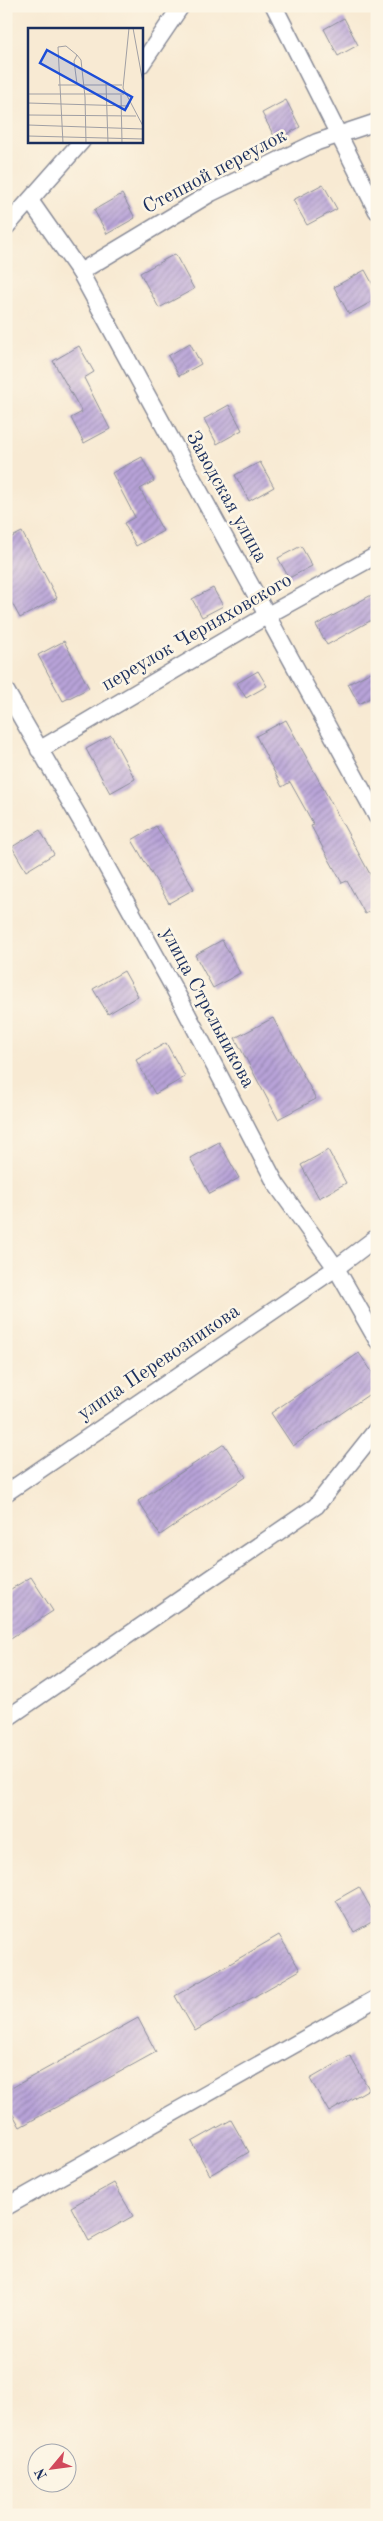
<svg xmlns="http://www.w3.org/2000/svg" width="383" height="2521" font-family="'Old Standard TT',serif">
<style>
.building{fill:url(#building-hatch)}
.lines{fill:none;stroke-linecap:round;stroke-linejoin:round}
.minor-casing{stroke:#8a8c98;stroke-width:19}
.minor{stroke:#fff;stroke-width:16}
.labels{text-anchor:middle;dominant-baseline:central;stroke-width:5;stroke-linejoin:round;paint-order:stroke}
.street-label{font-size:20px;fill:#1b2f5e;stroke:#fcf5e5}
.inset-road{fill:none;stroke:#a09fa4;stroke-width:1}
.view{fill:#1d4ed8;fill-opacity:0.15;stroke:#1d4ed8;stroke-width:2.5}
.inset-edge{fill:none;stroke:#1b2f5e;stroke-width:2.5}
</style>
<defs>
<pattern id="building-hatch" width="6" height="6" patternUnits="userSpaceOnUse" patternTransform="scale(1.25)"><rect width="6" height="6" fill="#b8a3d8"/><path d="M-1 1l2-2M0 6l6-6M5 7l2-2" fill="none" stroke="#9585b2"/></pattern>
</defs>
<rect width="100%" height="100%" fill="#fcf5e5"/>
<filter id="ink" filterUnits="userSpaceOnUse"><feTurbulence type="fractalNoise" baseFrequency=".02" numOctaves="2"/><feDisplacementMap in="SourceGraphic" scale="10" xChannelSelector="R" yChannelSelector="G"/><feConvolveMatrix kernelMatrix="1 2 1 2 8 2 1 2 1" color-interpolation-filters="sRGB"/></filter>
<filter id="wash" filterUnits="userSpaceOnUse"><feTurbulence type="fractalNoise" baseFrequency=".0096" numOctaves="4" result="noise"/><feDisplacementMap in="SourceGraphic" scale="20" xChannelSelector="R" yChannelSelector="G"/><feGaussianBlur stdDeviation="1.12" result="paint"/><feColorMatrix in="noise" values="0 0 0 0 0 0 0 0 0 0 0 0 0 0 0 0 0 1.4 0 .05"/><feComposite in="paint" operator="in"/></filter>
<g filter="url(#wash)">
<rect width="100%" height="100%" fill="#f8ead3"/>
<g id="blocks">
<g class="building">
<path d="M 344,18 L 358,45 L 338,56 L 324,29 Z"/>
<path d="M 286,100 L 300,127 L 276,140 L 262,113 Z"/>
<path d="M 323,184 L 337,209 L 307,225 L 293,200 Z"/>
<path d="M 122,194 L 135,218 L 107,234 L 94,210 Z"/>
<path d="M 175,254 L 194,289 L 159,308 L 140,273 Z"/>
<path d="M 365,270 L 377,292 L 377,299 L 349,314 L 334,287 Z"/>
<path d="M 190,343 L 201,364 L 179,376 L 168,356 Z"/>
<path d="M 79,346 L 94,372 L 84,378 L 110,429 L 84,443 L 71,418 L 82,412 L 53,361 Z"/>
<path d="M 229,405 L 242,430 L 217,444 L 204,419 Z"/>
<path d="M 142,457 L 154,481 L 140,489 L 163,531 L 136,546 L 124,523 L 135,517 L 112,473 Z"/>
<path d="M 260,462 L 274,487 L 249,501 L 235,475 Z"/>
<path d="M 22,532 L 57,598 L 20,618 L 6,592 L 6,540 Z"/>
<path d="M 301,546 L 312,566 L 289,578 L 278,558 Z"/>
<path d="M 213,588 L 223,606 L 202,617 L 192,599 Z"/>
<path d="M 377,592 L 377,617 L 327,645 L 316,625 Z"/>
<path d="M 64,641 L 89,688 L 63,701 L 38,655 Z"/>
<path d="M 377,669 L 377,694 L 359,704 L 348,684 Z"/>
<path d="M 258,671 L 267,686 L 246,698 L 237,683 Z"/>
<path d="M 286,720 L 377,887 L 377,908 L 365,914 L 347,881 L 342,883 L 311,826 L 314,825 L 290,782 L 282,787 L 256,736 Z"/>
<path d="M 111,735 L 135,779 L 110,793 L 86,749 Z"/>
<path d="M 156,826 L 194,889 L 169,903 L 132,840 Z"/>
<path d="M 40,830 L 54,854 L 26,871 L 12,847 Z"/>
<path d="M 222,940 L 240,973 L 213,988 L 195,955 Z"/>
<path d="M 124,971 L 138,996 L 108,1014 L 93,989 Z"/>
<path d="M 273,1018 L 316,1099 L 278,1119 L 235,1038 Z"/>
<path d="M 166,1043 L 185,1077 L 155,1094 L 136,1060 Z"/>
<path d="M 219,1142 L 239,1178 L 210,1194 L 190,1158 Z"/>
<path d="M 328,1150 L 346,1183 L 319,1198 L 301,1165 Z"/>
<path d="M 359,1353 L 377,1379 L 377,1389 L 293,1446 L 271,1413 Z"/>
<path d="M 224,1444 L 246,1477 L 160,1535 L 138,1501 Z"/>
<path d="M 31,1577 L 53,1611 L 6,1641 L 6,1592 Z"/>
<path d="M 359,1887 L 377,1919 L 354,1932 L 336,1900 Z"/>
<path d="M 279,1935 L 300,1970 L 195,2031 L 175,1996 Z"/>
<path d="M 138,2018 L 156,2052 L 20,2127 L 6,2102 L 6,2091 Z"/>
<path d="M 350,2056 L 369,2089 L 329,2112 L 310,2079 Z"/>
<path d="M 231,2120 L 249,2152 L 210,2175 L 192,2142 Z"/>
<path d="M 114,2183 L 133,2216 L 89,2241 L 71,2207 Z"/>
</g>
</g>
</g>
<g filter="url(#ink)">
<use href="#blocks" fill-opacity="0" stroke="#8a8c98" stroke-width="1"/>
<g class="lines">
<g class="minor-casing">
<g id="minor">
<path d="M 274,6 L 377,211"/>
<path d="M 141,65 L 181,6"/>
<path d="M 31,202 L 80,272 L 377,817"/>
<path d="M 6,227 L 82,141"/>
<path d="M 80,272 L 211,193 L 317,142 L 377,122"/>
<path d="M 6,691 L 84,826 L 178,996 L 276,1184 L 336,1268 L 377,1340"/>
<path d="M 39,750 L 266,616 L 377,555"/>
<path d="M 6,1493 L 336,1268 L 377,1237"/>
<path d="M 6,1719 L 316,1506 L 377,1429"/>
<path d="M 6,2207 L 377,1998"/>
</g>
</g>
<use href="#minor" class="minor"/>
</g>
</g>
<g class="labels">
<g class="street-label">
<text transform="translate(215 172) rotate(-28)">Степной переулок</text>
<text transform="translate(226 497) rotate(61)">Заводская улица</text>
<text transform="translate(197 633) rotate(-30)">переулок Черняховского</text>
<text transform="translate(207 1008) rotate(62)">улица Стрельникова</text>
<text transform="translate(159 1363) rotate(-34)">улица Перевозникова</text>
</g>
</g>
<g transform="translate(28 28)">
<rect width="115" height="115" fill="#f8ead3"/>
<path class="inset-road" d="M 101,0 L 95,60 L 115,98M 105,0 L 115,55M 49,27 L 53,32 L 57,69 L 58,115M 49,27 L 46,33 L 49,56M 78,56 L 80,115M 30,57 L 94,57M 0,66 L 96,66M 93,67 L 94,115M 0,75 L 101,78M 0,87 L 108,88M 0,97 L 115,101M 0,108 L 115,111M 35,115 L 30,19 L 38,18 L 49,27"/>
<path class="view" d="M 19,22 L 104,69 L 97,82 L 12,35 Z"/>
<rect width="115" height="115" class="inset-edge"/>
</g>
<rect width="383" height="2521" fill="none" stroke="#fcf5e5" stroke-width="25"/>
<g transform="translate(52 2468) rotate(241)"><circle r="24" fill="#fcf5e5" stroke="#a2a6af"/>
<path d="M0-4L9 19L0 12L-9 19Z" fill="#d1495b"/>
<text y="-8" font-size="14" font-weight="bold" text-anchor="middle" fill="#1b2f5e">N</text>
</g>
</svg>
